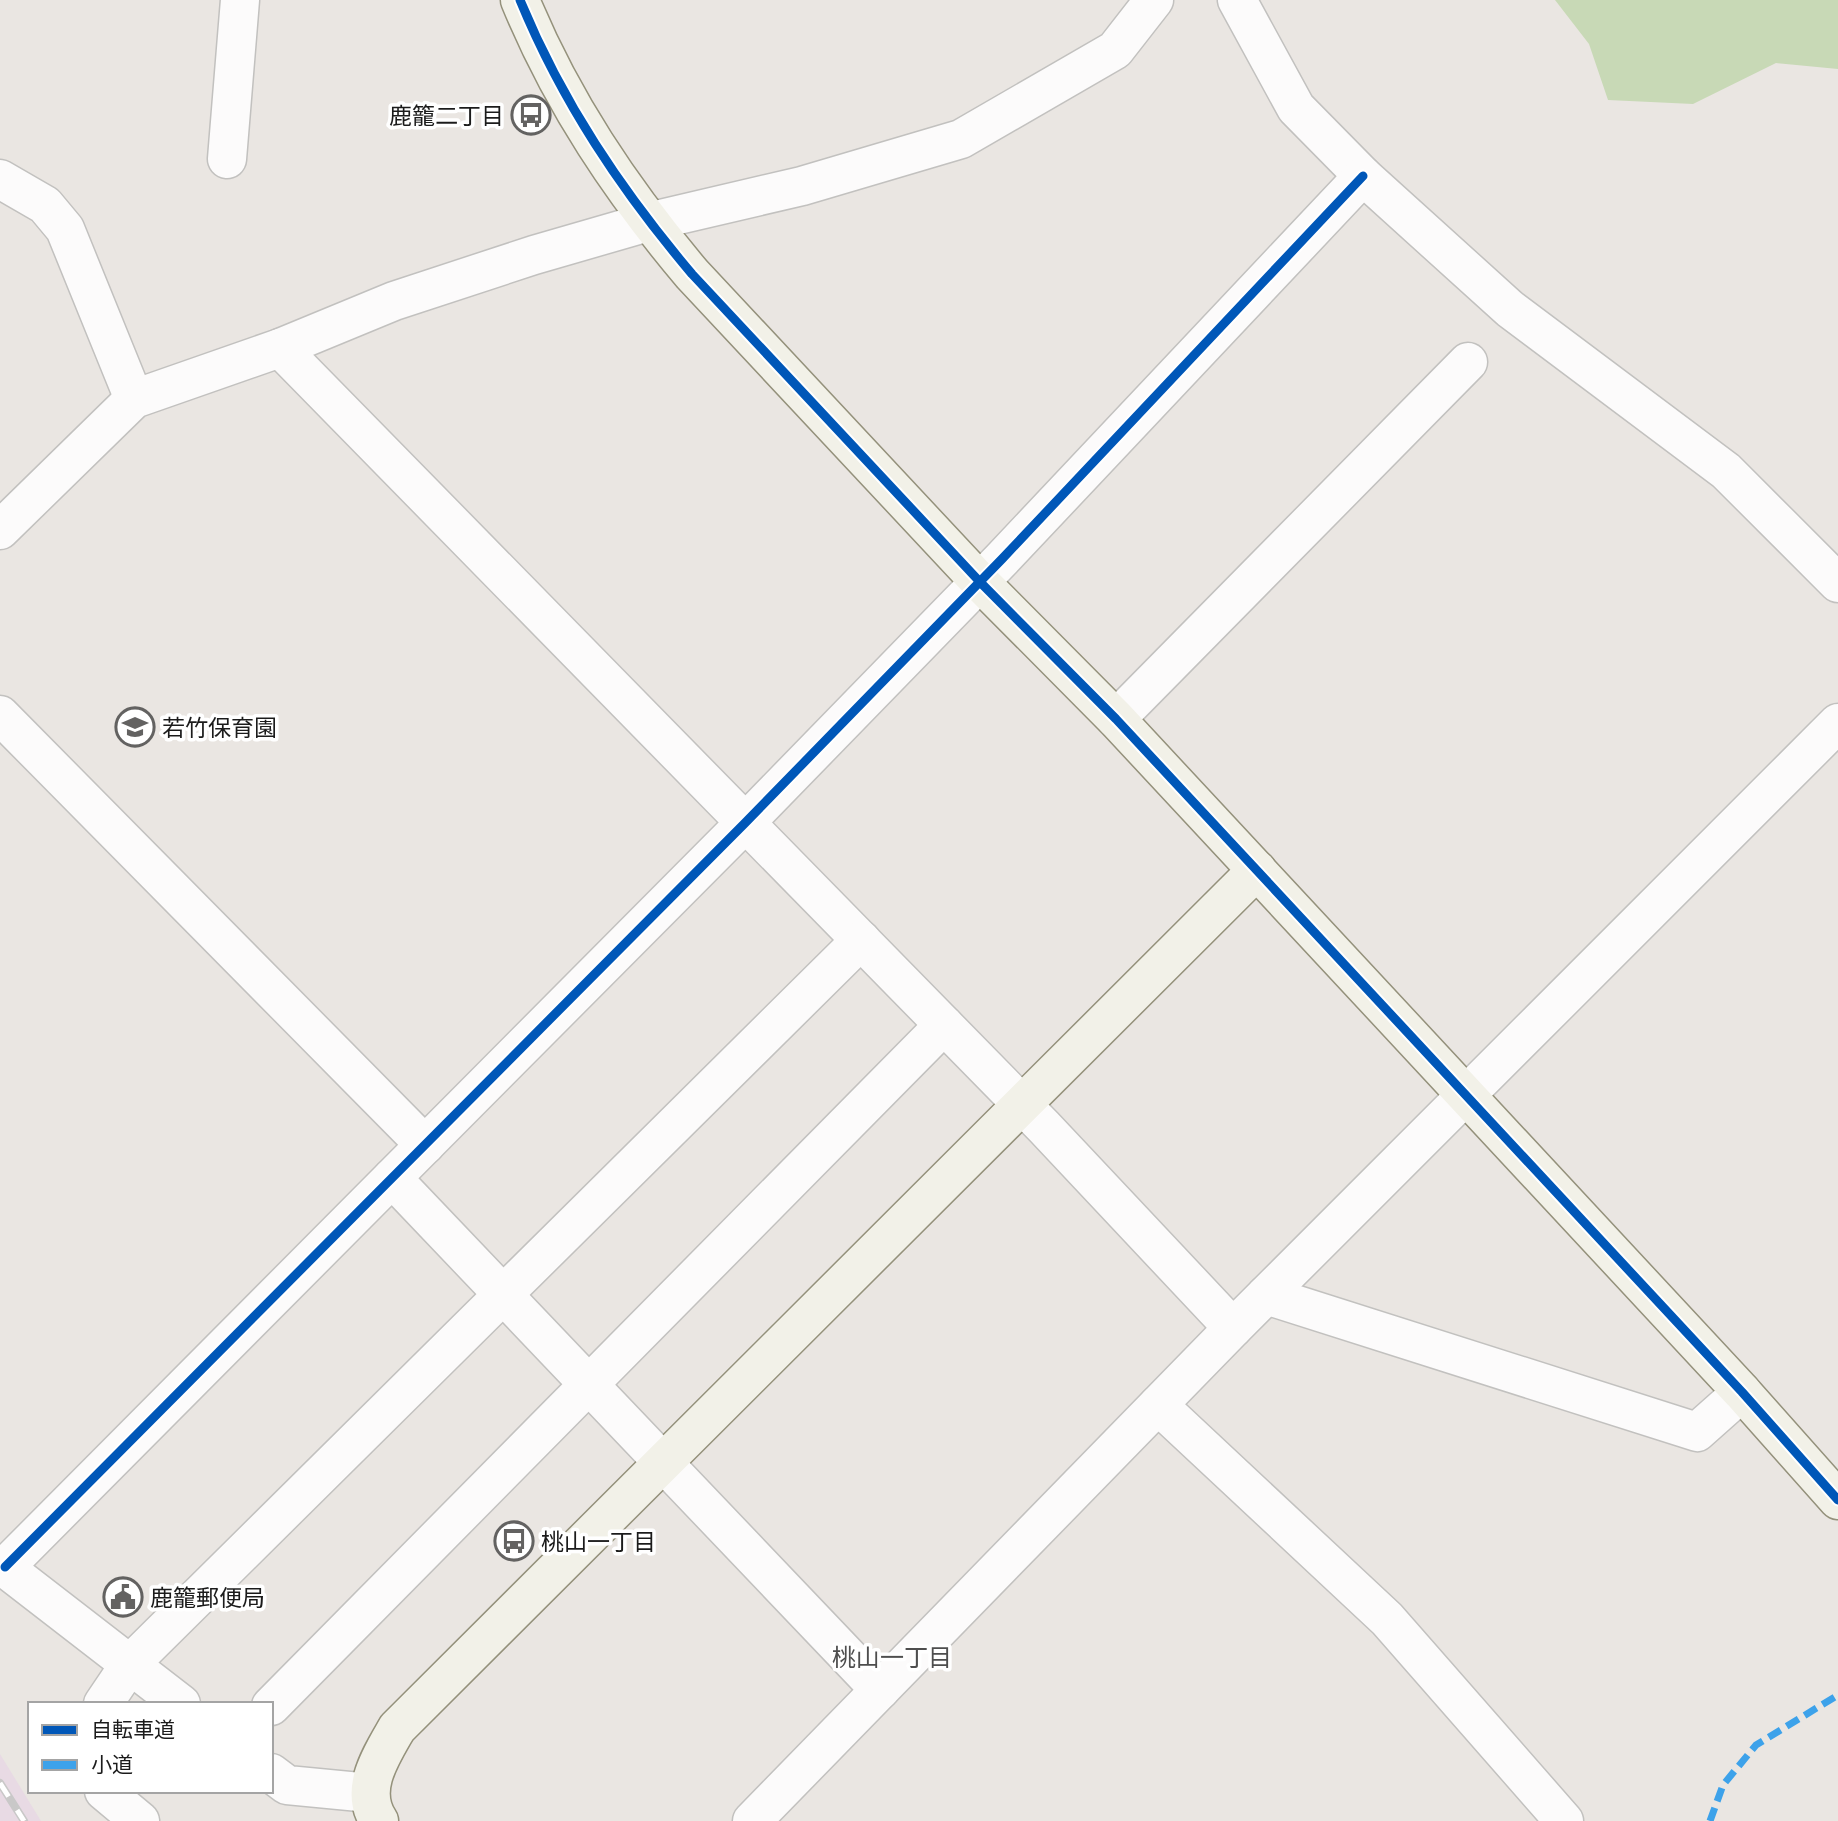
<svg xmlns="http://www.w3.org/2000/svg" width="1838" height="1821" font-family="'Open Sans','Noto Sans JP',sans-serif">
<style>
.industrial{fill:#e8dae4}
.forest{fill:#c8d9b6}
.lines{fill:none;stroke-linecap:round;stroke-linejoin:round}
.street-casing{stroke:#c2c1bf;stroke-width:41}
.secondary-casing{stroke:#94917b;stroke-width:41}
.street{stroke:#fcfbfb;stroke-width:38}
.secondary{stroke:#f2f1e8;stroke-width:38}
.rail-casing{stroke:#c9c8c8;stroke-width:8}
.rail{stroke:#fff;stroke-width:5;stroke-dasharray:16;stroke-linecap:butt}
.quiet{stroke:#3da2ea;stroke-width:7;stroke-dasharray:14 7;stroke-linecap:butt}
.cycleway-casing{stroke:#fff;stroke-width:13}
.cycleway{stroke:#0057b8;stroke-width:9}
.labels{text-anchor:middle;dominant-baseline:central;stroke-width:7;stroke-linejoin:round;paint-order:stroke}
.poi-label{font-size:23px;fill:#1b1b1b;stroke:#fff;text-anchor:start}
.neighbourhood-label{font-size:24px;fill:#4e4e4e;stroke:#fff}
</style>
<rect width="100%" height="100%" fill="#eae6e2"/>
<path class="industrial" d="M 0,1754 L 41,1821 L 0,1821 Z"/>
<path class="forest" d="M 1555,0 L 1838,0 L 1838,69 L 1776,63 L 1693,104 L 1608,100 L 1589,44 Z"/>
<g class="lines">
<g class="street-casing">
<g id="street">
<path d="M 1237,0 L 1296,108 L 1363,176 L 1510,309 L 1726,471 L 1838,583"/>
<path d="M 227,159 L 240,0"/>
<path d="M 0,179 L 45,205 L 65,229 L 134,399"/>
<path d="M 280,348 L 1044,1127 L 1233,1328"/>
<path d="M 0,530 L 134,399 L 280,348 L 394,301 L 534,255 L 648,222 L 802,186 L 961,139 L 1115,50 L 1154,0"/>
<path d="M 0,715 L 425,1145"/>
<path d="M 1116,719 L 1468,362"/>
<path d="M 392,1178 L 880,1690"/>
<path d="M 1266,1295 L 1697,1432 L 1742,1392"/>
<path d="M 1158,1405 L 1387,1619 L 1564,1821"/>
<path d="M 0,1564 L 181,1704"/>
<path d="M 5,1567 L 745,823 L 1002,559 L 1363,176"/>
<path d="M 103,1704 L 130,1664 L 861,940"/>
<path d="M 271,1706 L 944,1025"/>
<path d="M 271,1773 L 287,1785 L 370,1793"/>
<path d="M 104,1791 L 140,1821"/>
<path d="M 752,1821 L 1233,1328 L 1838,723"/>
</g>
</g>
<g class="secondary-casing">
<g id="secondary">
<path d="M 520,0 C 562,102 621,190 692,274 L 980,582 L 1116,719 L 1742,1392 L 1838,1500"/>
<path d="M 379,1821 C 358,1790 381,1756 397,1728 L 1257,870"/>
</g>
</g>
<use href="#street" class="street"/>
<use href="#secondary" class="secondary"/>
<g class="rail-casing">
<path id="rail" d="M 0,1783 L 24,1821"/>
</g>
<use href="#rail" class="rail"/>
<path class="quiet" d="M 1710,1821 L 1723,1785 L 1756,1745 L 1838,1695"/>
<g class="cycleway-casing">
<g id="cycleway">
<path d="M 520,0 C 562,102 621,190 692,274 L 980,582 L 1116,719 L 1742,1392 L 1838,1500"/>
<path d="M 5,1567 L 745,823 L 1002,559 L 1363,176"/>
</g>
</g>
<use href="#cycleway" class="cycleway"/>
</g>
<defs>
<g id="bus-ring" transform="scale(2.0125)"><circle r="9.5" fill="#fff" stroke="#636261" stroke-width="1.5"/><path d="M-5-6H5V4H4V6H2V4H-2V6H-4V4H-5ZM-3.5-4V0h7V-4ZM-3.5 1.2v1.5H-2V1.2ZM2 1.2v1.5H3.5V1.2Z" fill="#636261"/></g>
<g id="school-ring" transform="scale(2.0125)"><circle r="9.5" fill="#fff" stroke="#636261" stroke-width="1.5"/><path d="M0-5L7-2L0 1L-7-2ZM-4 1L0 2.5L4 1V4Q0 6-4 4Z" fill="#636261"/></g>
<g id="civic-ring" transform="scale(2.0125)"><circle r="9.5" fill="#fff" stroke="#636261" stroke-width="1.5"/><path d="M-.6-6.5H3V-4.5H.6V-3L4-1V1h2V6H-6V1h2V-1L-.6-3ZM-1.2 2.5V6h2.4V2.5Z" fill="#636261"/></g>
</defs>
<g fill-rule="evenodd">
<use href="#bus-ring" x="531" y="115"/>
<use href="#school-ring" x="135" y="727"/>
<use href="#bus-ring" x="514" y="1541"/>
<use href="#civic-ring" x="123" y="1597"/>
</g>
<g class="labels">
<g class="poi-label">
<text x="504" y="115" text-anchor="end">鹿籠二丁目</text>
<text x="162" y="727">若竹保育園</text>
<text x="541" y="1541">桃山一丁目</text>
<text x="150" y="1597">鹿籠郵便局</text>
</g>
<g class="neighbourhood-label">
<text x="892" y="1656">桃山一丁目</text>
</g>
</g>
<rect x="28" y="1702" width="245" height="91" fill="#ffffff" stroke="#a4a4a4" stroke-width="2"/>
<rect x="42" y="1725" width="35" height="10" fill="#0057b8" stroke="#a4a4a4" stroke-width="2"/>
<text x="91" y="1737" font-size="21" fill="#1b1b1b">自転車道</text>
<rect x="42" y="1760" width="35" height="10" fill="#3da2ea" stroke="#a4a4a4" stroke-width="2"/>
<text x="91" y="1772" font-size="21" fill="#1b1b1b">小道</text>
</svg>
